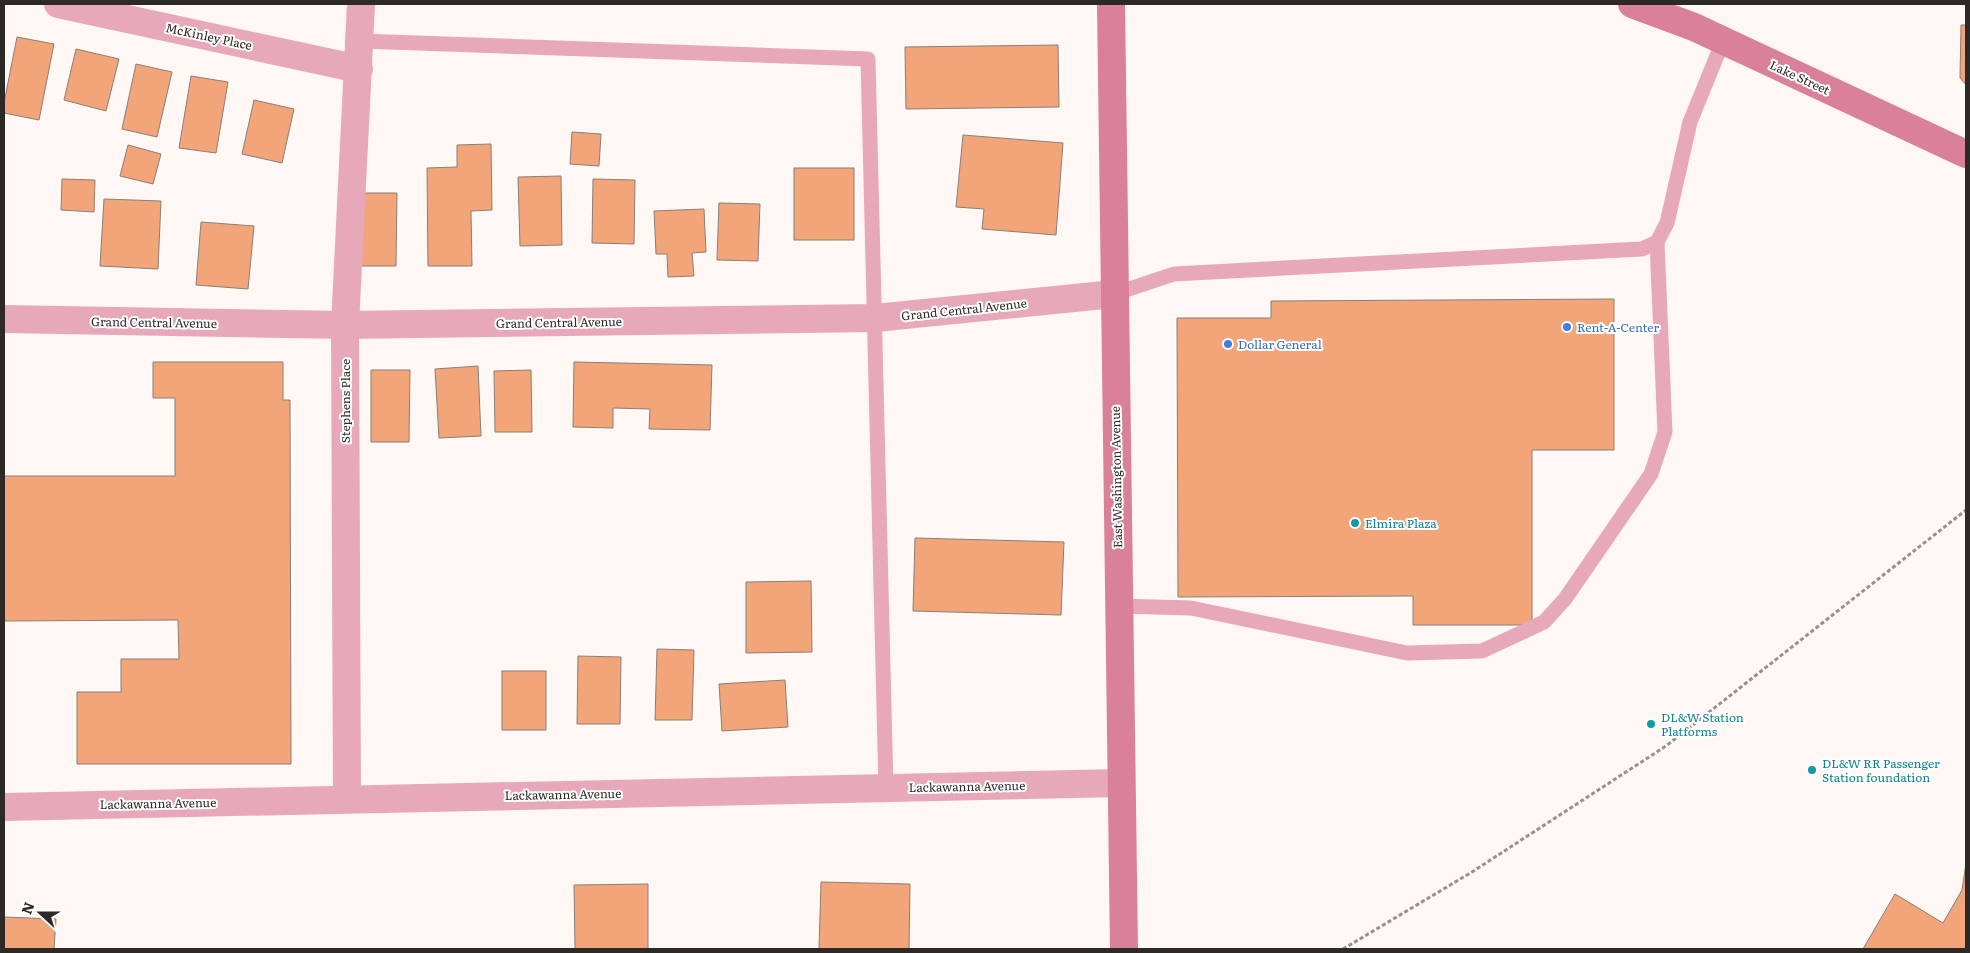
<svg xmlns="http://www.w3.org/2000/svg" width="1970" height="953" font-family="Literata,serif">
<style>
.building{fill:#f1a578;stroke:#897f79}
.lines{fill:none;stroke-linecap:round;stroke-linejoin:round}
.path{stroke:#97918e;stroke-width:3;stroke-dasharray:4 2.5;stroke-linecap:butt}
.lane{stroke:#e7a9b9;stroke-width:15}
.street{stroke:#e7a9b9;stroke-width:28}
.secondary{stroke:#da819a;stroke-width:28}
.shop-dot{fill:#3f7fe0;stroke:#fff;stroke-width:2}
.culture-dot{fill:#0f9aa8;stroke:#fff;stroke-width:2}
.labels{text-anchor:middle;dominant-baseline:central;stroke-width:4;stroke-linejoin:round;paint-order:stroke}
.street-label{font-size:12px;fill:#2d2927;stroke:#fff}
.shop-label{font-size:12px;fill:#366cbe;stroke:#fff;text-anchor:start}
.culture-label{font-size:12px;fill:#0d838f;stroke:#fff;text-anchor:start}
</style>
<rect width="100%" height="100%" fill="#fef7f3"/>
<g class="building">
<path d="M 1961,25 L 1966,25 L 1966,85 L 1960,78 Z"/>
<path d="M 17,37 L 54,44 L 39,120 L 4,113 L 4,103 Z"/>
<path d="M 1058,45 L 1059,107 L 906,109 L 905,47 Z"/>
<path d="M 76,49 L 119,59 L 106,111 L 64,100 Z"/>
<path d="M 136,64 L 172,72 L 157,137 L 122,129 Z"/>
<path d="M 191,76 L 228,82 L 216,153 L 179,148 Z"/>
<path d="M 254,100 L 294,109 L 282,163 L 242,154 Z"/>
<path d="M 572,132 L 601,134 L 599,166 L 570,164 Z"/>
<path d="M 963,135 L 1063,143 L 1056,235 L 982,229 L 984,209 L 956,207 Z"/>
<path d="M 491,144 L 492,210 L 471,211 L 472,266 L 428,266 L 427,168 L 457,167 L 457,145 Z"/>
<path d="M 128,145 L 161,154 L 153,184 L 120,176 Z"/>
<rect x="794" y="168" width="60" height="72"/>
<path d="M 561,176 L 562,245 L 520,246 L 518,177 Z"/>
<path d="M 62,179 L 95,180 L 94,212 L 61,210 Z"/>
<path d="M 593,179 L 635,180 L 634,244 L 592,243 Z"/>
<path d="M 357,193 L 397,193 L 396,266 L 357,266 Z"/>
<path d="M 104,199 L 161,201 L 158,269 L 100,266 Z"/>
<path d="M 719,203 L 760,204 L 758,261 L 717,260 Z"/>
<path d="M 704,209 L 706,252 L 692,253 L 694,276 L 668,277 L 667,254 L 656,254 L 654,211 Z"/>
<path d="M 201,222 L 254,226 L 248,289 L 196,285 Z"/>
<path d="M 1614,299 L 1614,450 L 1532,450 L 1532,625 L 1413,625 L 1413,596 L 1178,597 L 1177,318 L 1271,318 L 1271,301 Z"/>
<path d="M 153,362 L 283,362 L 283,400 L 290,400 L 291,764 L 77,764 L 77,692 L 121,692 L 121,659 L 179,659 L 178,620 L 4,621 L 4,476 L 175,476 L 175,398 L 153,398 Z"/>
<path d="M 574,362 L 712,365 L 710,430 L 649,429 L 650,409 L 613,408 L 613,428 L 573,427 Z"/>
<path d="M 478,366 L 481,436 L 439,438 L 435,369 Z"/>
<path d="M 371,370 L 410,370 L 409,442 L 371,442 Z"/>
<path d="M 531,370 L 532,432 L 495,432 L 494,371 Z"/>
<path d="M 915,538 L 1064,542 L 1061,615 L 913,611 Z"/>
<path d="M 811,581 L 812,652 L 746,653 L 746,582 Z"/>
<path d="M 657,649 L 694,650 L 692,720 L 655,720 Z"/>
<path d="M 578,656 L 621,657 L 620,724 L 577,724 Z"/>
<rect x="502" y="671" width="44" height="59"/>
<path d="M 785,680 L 788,727 L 722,731 L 719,684 Z"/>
<path d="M 1966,863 L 1966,949 L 1863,949 L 1895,894 L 1943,923 L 1962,890 Z"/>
<path d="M 821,882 L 910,884 L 909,949 L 819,949 Z"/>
<path d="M 648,884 L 648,949 L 575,949 L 574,885 Z"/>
<path d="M 4,917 L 56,919 L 54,949 L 4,949 Z"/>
</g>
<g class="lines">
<path class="path" d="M 1343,949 L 1472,872 L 1666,746 L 1966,510"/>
<g class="lane">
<path d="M 360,41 L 868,59 L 886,788"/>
<path d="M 1114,294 L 1174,274 L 1622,250 L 1642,249 L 1657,242 L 1667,223 L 1690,122 L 1723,41"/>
<path d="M 1118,606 L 1191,608 L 1407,653 L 1482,651 L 1544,622 L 1565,599 L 1651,474 L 1665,432 L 1657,242"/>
</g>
<g class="street">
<path d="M 58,4 L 359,69"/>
<path d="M 4,319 L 345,325 L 875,318 L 1114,294"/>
<path d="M 347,799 L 345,325 L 361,4"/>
<path d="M 4,807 L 1121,783"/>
</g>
<g class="secondary">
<path d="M 1111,4 L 1124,949"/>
<path d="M 1632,4 L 1694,27 L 1966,154"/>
</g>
</g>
<g class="shop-dot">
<circle cx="1567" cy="327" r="5"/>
<circle cx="1228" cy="344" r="5"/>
</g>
<g class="culture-dot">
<circle cx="1355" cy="523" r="5"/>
<circle cx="1651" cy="724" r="5"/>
<circle cx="1812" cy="770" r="5"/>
</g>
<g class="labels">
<g class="street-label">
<text transform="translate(209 36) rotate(12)">McKinley Place</text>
<text transform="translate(1800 77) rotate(25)">Lake Street</text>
<text transform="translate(964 309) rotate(-6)">Grand Central Avenue</text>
<text transform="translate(154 322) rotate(1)">Grand Central Avenue</text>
<text transform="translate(559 322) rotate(-1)">Grand Central Avenue</text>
<text transform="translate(345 401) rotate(-90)">Stephens Place</text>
<text transform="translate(1116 477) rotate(-91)">East Washington Avenue</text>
<text transform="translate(967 786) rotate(-1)">Lackawanna Avenue</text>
<text transform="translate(563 794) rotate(-1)">Lackawanna Avenue</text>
<text transform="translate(158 803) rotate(-1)">Lackawanna Avenue</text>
</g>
<g class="shop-label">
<text x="1577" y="327">Rent-A-Center</text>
<text x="1238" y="344">Dollar General</text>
</g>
<g class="culture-label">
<text x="1365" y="523">Elmira Plaza</text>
<text x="1661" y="717">DL&amp;W Station<tspan x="1661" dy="14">Platforms</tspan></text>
<text x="1822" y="763">DL&amp;W RR Passenger<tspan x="1822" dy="14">Station foundation</tspan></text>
</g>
</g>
<rect width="1970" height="953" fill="none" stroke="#2d2927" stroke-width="10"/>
<g transform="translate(40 913) rotate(291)" stroke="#ffffff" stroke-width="4" paint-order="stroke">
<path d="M0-4L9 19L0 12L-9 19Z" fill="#2d2927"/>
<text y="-8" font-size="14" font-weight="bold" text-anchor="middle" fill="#2d2927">N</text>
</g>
</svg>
